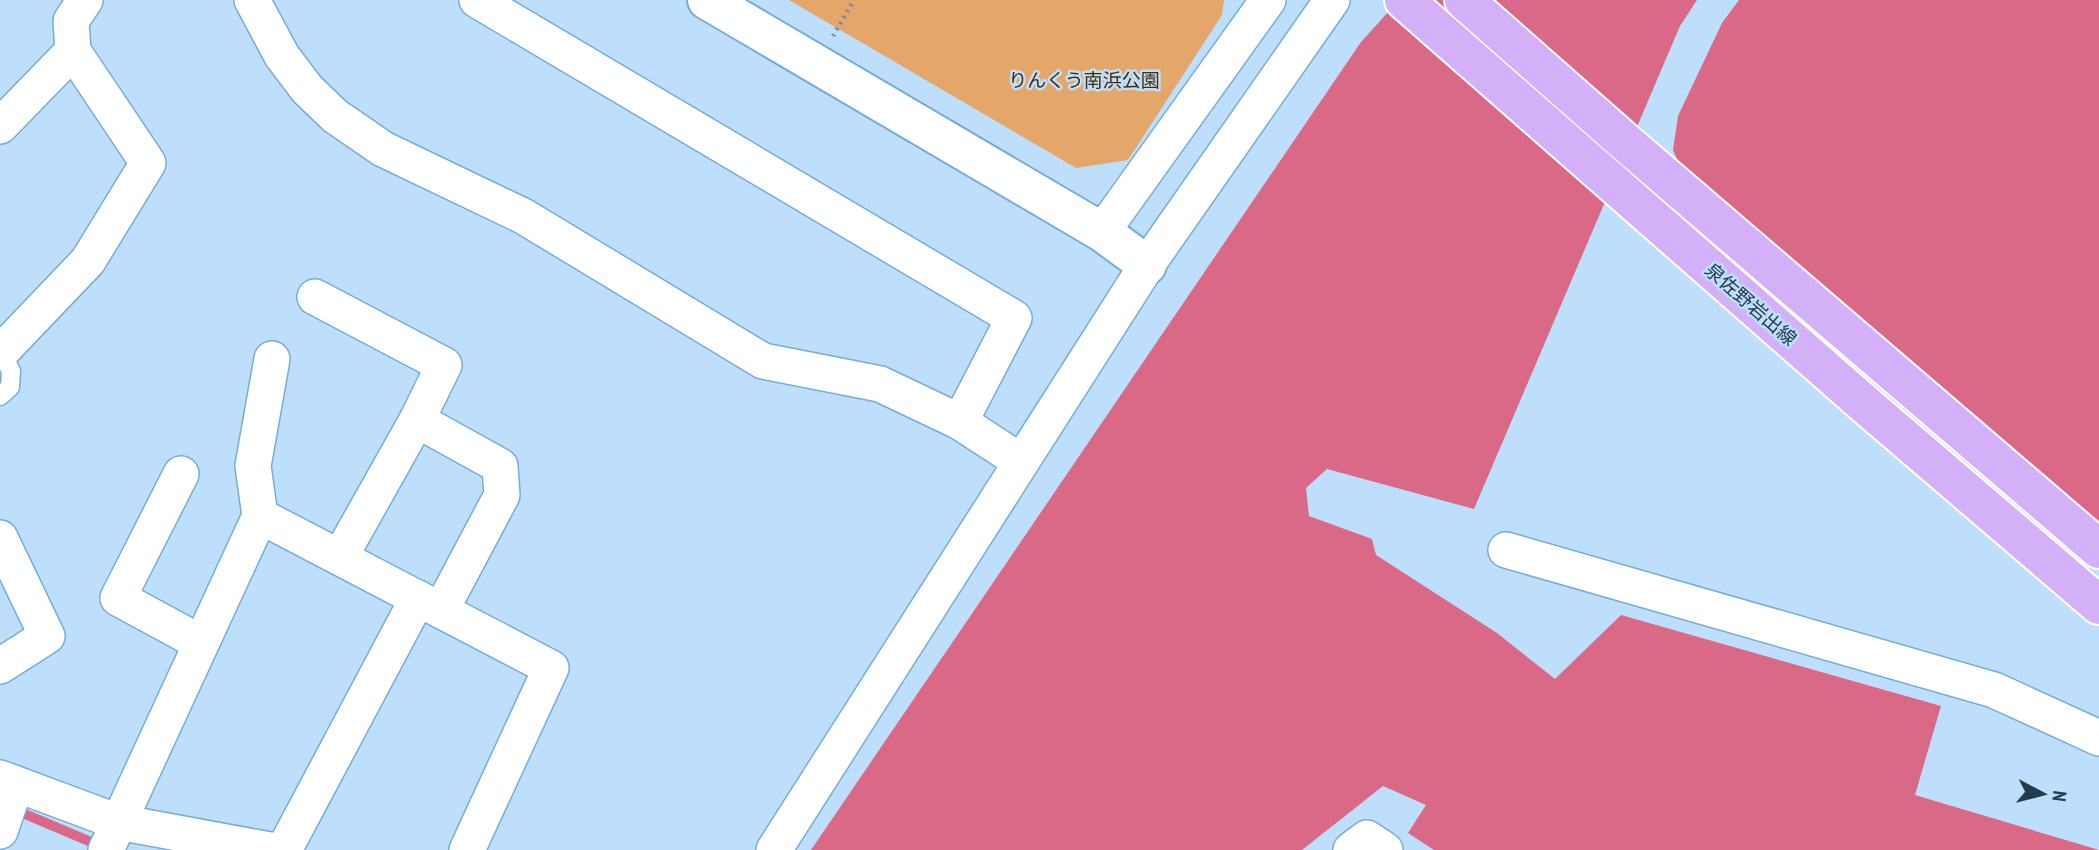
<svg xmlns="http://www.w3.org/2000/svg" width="2099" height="850" font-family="'PT Sans Narrow','Noto Sans JP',sans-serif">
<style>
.green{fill:#e4a669}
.water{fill:#da6887}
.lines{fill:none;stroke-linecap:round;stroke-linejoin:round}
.stream{stroke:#da6887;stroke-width:10}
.service-casing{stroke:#77acd9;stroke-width:21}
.minor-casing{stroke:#77acd9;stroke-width:38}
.tertiary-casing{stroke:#77acd9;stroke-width:42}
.primary-casing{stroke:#fff;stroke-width:42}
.path{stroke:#6f8aa1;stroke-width:4.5;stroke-dasharray:2 5;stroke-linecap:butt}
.service{stroke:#fff;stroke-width:18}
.minor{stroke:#fff;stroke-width:35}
.tertiary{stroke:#fff;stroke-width:38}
.primary{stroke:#d4b0f9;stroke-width:38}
.labels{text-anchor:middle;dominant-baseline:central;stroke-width:5;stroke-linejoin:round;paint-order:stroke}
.park-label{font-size:19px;fill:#4a2a02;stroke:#bedffb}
.street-label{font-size:19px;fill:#243a4d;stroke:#bedffb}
</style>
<rect width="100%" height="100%" fill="#bedffb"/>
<path class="green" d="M 789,0 L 1224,0 L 1222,15 L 1128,160 L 1076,168 Z"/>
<g class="water">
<path d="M 1399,0 L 1697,0 L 1680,26 L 1474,509 L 1327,469 L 1306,488 L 1309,516 L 1372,539 L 1376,555 L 1497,633 L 1555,679 L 1621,615 L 1941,706 L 1915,795 L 2099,850 L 1434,850 L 1408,833 L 1426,805 L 1383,786 L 1302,850 L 811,850 L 1361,42 Z"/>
<path d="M 1739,0 L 2099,0 L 2099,532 L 1690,189 L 1673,150 L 1678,116 L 1722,23 Z"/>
</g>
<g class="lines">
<path class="stream" d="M 13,809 L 103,847"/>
<g class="service-casing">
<path id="service" d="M 0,350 L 11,371 L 10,387 L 0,396"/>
</g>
<g class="minor-casing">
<g id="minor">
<path d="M 252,0 L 282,56 L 307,89 L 335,116 L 383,149 L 523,216 L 763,361 L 880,384 L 960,422"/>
<path d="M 477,0 L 1014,318 L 960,422 L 1020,461"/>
<path d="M 0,126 L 73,51 L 71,21 L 85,0"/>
<path d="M 1102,232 L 1268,0"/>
<path d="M 315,297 L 444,365 L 417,420 L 340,557"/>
<path d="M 1,352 L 88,261 L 148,163 L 73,51"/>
<path d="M 417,420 L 500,466 L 502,495 L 441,610"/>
<path d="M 181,474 L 118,598 L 201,643"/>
<path d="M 260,516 L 253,466 L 272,359"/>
<path d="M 0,538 L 47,636 L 0,666"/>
<path d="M 1506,550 L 1994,690 L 2099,738"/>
<path d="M 0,778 L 118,822 L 270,850"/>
<path d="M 0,831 L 16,784"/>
<path d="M 106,850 L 260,516 L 551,668 L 467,850"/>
<path d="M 284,850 L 418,598"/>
<path d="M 774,850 L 1147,265 L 1332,0"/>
<path d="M 1351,850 L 1367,838 L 1385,850"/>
</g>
</g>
<g class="tertiary-casing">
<path id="tertiary" d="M 707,0 L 1102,232 L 1147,265"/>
</g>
<g class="primary-casing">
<g id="primary">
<path d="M 1404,0 L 1869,408 L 2099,605"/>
<path d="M 1464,0 L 1625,142 L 2099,549"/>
</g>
</g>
<path class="path" d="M 833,36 L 854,0"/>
<use href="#service" class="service"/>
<use href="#minor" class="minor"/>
<use href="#tertiary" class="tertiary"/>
<use href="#primary" class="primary"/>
</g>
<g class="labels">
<g class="park-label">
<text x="1084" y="80">りんくう南浜公園</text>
</g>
<g class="street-label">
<text transform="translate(1751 304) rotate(41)">泉佐野岩出線</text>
</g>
</g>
<g transform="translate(2043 794) rotate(97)" stroke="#bedffb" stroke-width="5" paint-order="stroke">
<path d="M0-5L12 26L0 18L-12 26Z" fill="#243a4d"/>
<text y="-10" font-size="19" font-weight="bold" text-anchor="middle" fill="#243a4d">N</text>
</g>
</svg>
